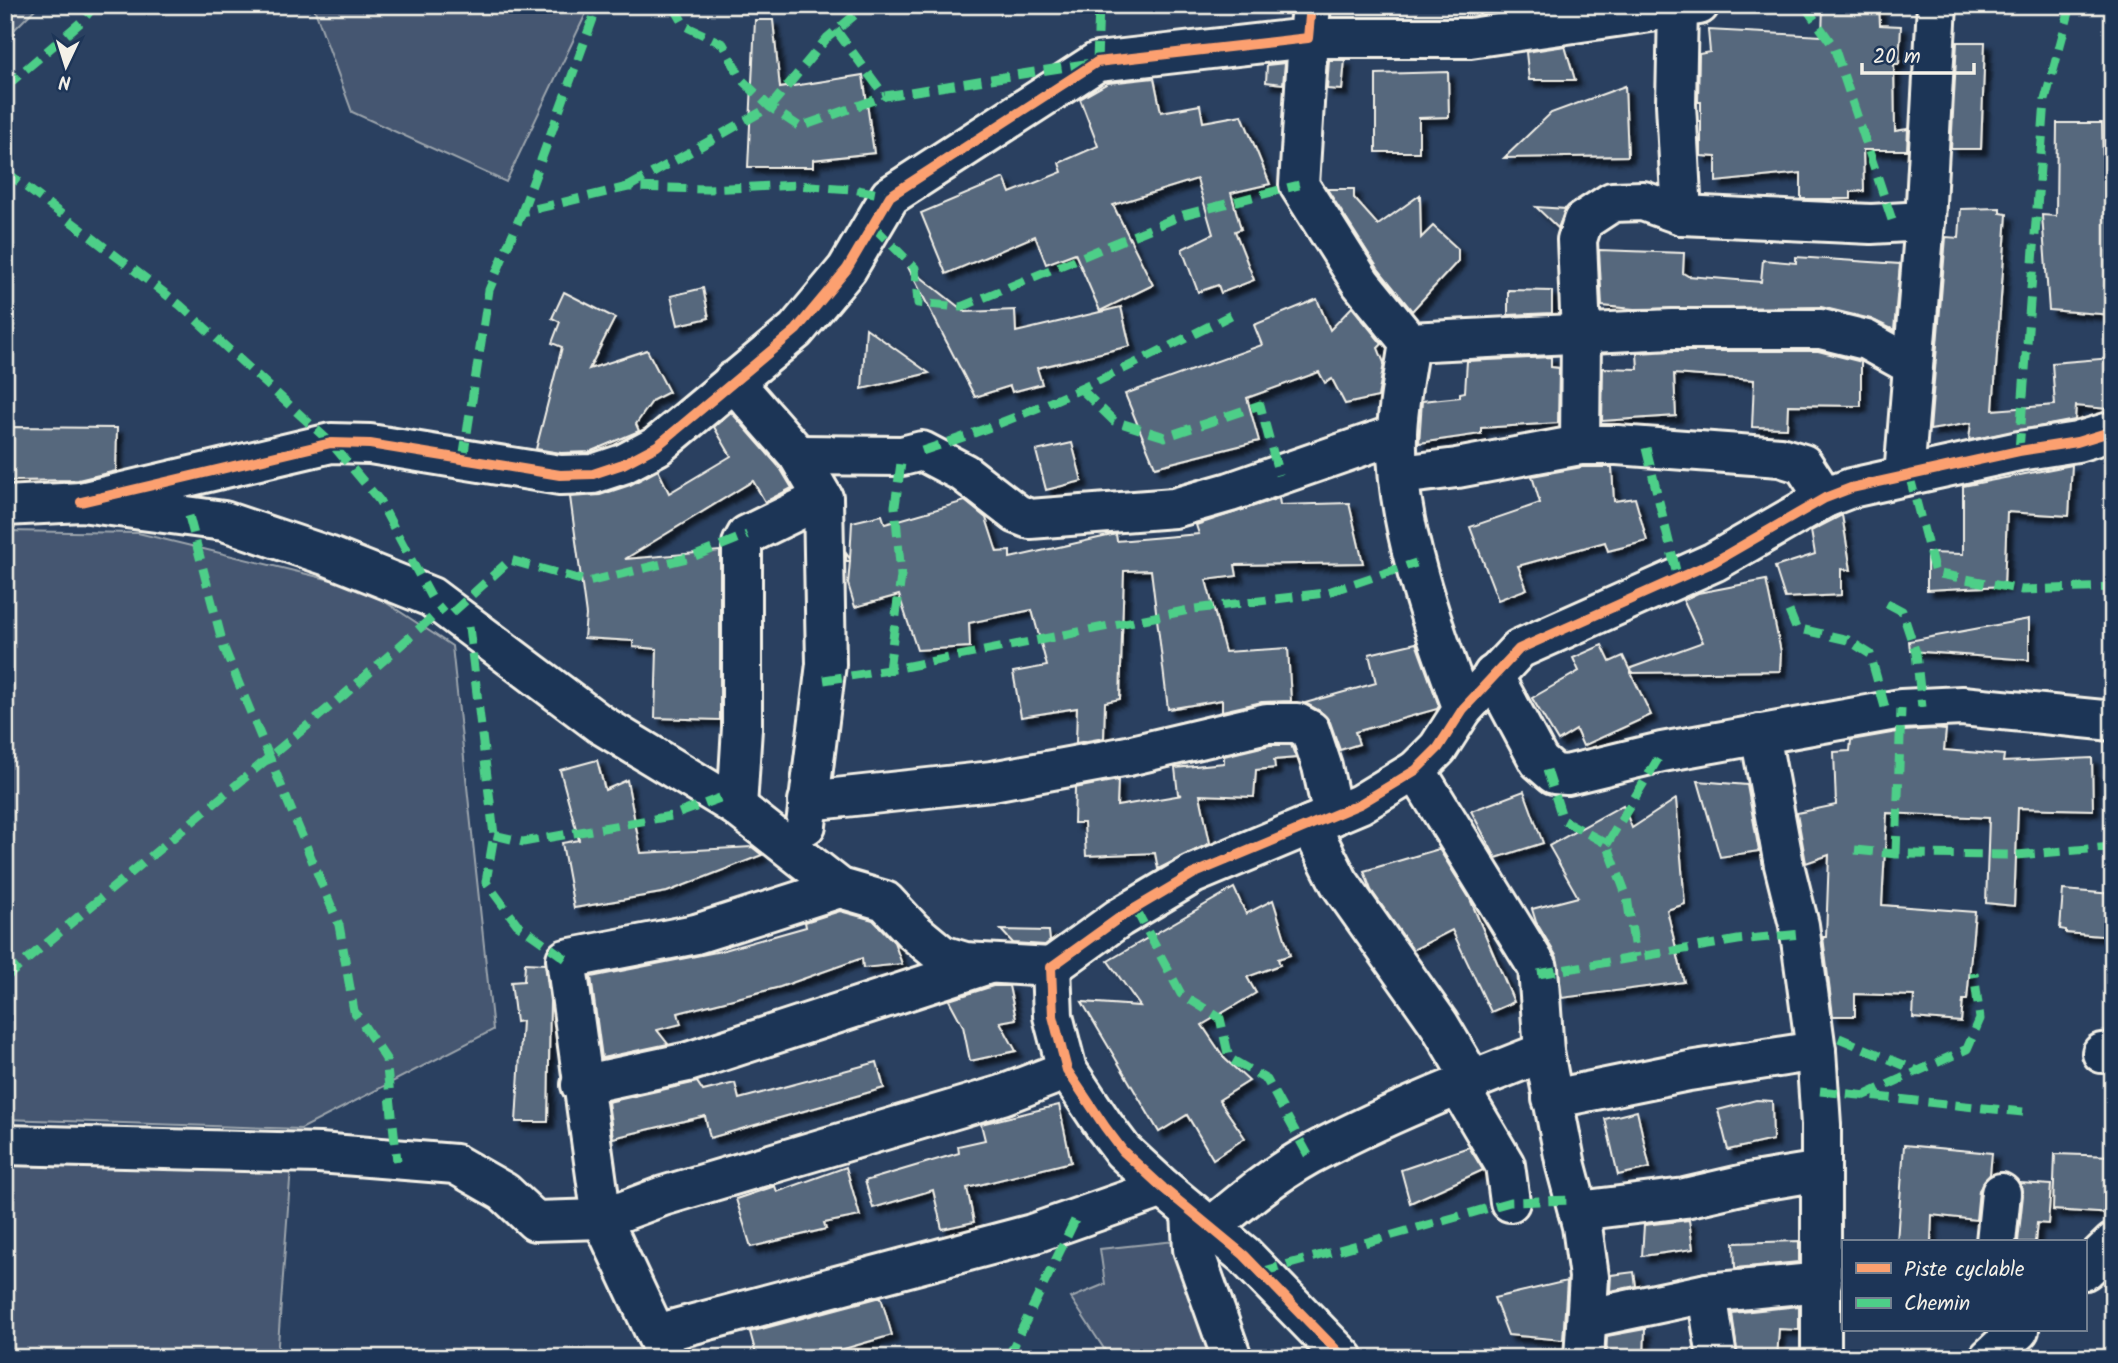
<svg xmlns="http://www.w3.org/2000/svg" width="2118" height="1363" font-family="Kalam,sans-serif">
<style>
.green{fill:#445771;stroke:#9ca4ac;stroke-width:2}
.building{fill:#56677d;stroke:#f4f1e8;stroke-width:2;filter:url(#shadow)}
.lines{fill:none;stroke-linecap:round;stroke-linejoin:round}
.minor-casing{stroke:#f4f1e8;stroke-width:44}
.minor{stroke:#1d3557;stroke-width:38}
.quiet{stroke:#4dcf88;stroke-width:9;stroke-dasharray:18 9;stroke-linecap:butt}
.cycleway-casing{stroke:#1d3557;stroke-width:15}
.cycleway{stroke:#fca06f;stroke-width:10}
</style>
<defs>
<filter id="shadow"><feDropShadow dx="6" dy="6" stdDeviation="2" flood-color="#0009"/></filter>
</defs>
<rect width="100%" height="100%" fill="#2a4060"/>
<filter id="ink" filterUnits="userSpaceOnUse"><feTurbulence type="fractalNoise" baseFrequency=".0143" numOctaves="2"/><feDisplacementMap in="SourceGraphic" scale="14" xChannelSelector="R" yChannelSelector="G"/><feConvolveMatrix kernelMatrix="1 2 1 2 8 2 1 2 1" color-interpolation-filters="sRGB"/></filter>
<g filter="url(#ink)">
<g class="green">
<path d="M 5,5 L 39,5 L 5,39 Z"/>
<path d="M 313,5 L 590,5 L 506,182 L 352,112 Z"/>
<path d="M 5,531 L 138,533 L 364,588 L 452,646 L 493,1030 L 301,1129 L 5,1119 Z"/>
<path d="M 5,1146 L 292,1153 L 277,1358 L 5,1358 Z"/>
<path d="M 1175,1241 L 1218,1358 L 1110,1358 L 1071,1298 L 1105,1284 L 1100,1249 Z"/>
</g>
<g class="building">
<path d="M 1823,5 L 1879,5 L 1880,25 L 1901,26 L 1899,64 L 1894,64 L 1895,131 L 1908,129 L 1907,150 L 1863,150 L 1864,191 L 1851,192 L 1851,199 L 1801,199 L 1801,173 L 1716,182 L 1716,157 L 1701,156 L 1701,102 L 1698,102 L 1699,54 L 1710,52 L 1708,30 L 1822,36 Z"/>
<path d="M 755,20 L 773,20 L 780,88 L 863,75 L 874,153 L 813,160 L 813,167 L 748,167 Z"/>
<path d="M 1957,42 L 1985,42 L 1981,149 L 1951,149 Z"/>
<path d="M 1565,46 L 1575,80 L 1529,80 L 1526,52 Z"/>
<path d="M 1329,60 L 1345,60 L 1342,90 L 1327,89 Z"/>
<path d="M 1285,63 L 1283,84 L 1266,82 L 1267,65 Z"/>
<path d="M 1448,72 L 1449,117 L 1419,118 L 1419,152 L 1376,152 L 1376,74 Z"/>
<path d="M 1154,78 L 1161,112 L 1200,105 L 1203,122 L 1242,115 L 1270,184 L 1231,193 L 1241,229 L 1235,231 L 1254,280 L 1221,293 L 1218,285 L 1198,292 L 1182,249 L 1213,234 L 1197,179 L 1113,205 L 1153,285 L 1100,311 L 1075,253 L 1046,264 L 1035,236 L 946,274 L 921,213 L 1004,178 L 1010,193 L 1062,172 L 1059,163 L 1098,146 L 1080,99 L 1108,83 Z"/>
<path d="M 1625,86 L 1628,156 L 1504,158 L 1551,113 Z"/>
<path d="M 2057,123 L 2102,123 L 2103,168 L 2113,168 L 2113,315 L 2049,310 L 2042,215 L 2056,216 Z"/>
<path d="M 1327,189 L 1354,189 L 1354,198 L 1378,225 L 1420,195 L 1421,238 L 1433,226 L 1458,249 L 1458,261 L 1412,311 L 1379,270 Z"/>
<path d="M 1536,207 L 1566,209 L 1558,228 Z"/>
<path d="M 2000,208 L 2000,213 L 2007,214 L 1993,410 L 2055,405 L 2052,363 L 2112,358 L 2108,409 L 2076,406 L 2075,420 L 1969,440 L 1971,423 L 1930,430 L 1946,237 L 1959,238 L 1961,209 Z"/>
<path d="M 1599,250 L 1684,253 L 1683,273 L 1688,276 L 1761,282 L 1763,260 L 1796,263 L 1796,257 L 1900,264 L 1894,330 L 1871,319 L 1821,307 L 1634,309 L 1602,306 Z"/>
<path d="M 908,267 L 965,312 L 1015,310 L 1016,332 L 1121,307 L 1130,346 L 1037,368 L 1042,384 L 1012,392 L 1010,386 L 975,397 Z"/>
<path d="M 703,288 L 709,318 L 678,325 L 671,296 Z"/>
<path d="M 1508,290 L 1552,291 L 1552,313 L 1508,315 Z"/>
<path d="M 564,292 L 615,318 L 589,369 L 647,350 L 669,392 L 653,400 L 636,424 L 639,431 L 589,452 L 561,453 L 536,449 L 562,347 L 552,343 L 560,322 L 552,318 Z"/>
<path d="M 1317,299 L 1330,330 L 1352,307 L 1382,344 L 1378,348 L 1384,363 L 1378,397 L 1345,404 L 1332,379 L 1325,383 L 1319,372 L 1247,398 L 1259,441 L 1155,467 L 1125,394 L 1262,345 L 1254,325 Z"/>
<path d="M 866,328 L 929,373 L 862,389 Z"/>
<path d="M 1673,351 L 1818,351 L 1858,361 L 1861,362 L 1861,406 L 1788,405 L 1787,428 L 1752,427 L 1754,380 L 1674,374 L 1676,416 L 1602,421 L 1603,368 L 1638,369 L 1637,353 Z"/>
<path d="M 1551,357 L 1551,367 L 1559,368 L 1558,423 L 1481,428 L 1481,434 L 1419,443 L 1422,401 L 1460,397 L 1460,393 L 1465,392 L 1467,361 Z"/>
<path d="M 731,412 L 780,468 L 792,488 L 765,502 L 753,481 L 625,559 L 720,551 L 720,720 L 655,718 L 657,649 L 633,647 L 633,641 L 584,638 L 586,615 L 570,497 L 600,495 L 630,485 L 658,470 L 669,493 L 731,456 L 714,427 Z"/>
<path d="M 9,427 L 117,428 L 116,471 L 78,480 L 8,481 Z"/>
<path d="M 1072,443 L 1082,481 L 1046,490 L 1036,451 Z"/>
<path d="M 2072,465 L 2069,516 L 2007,512 L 2004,586 L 1927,590 L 1927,553 L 1963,554 L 1963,486 Z"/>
<path d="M 1582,467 L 1612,467 L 1614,501 L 1635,498 L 1647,541 L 1608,551 L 1605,542 L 1518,566 L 1527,589 L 1498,600 L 1470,527 L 1540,503 L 1532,476 Z"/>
<path d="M 1279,498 L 1280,505 L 1349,503 L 1363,563 L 1235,565 L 1237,576 L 1206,580 L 1225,652 L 1288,648 L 1291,701 L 1262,702 L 1222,711 L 1222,700 L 1168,709 L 1151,570 L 1124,571 L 1120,699 L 1105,702 L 1104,738 L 1076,743 L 1077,708 L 1021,717 L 1013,672 L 1047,666 L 1032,610 L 969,623 L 970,647 L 917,650 L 899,595 L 855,607 L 848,584 L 850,561 L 846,561 L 846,553 L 850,559 L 852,522 L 882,515 L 885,524 L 965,501 L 986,518 L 997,552 L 1010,551 L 1010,558 L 1112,535 L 1116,534 L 1117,541 L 1199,534 L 1196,525 Z"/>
<path d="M 1842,515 L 1851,570 L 1841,569 L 1841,595 L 1785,598 L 1775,567 L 1815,554 L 1811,531 Z"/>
<path d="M 1766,580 L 1781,652 L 1780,671 L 1632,673 L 1631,668 L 1703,642 L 1683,600 L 1698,593 Z"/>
<path d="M 2029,619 L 2029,660 L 1910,651 L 1909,641 Z"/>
<path d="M 1416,643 L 1439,706 L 1437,709 L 1355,732 L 1359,744 L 1340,750 L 1330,722 L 1320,711 L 1305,703 L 1376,683 L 1369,654 Z"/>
<path d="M 1602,645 L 1610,662 L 1623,656 L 1651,715 L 1583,746 L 1576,730 L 1558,741 L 1532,698 L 1579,671 L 1573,658 Z"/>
<path d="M 1934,729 L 1946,730 L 1944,750 L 2004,755 L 2003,762 L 2092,758 L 2093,810 L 2018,808 L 2014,906 L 1986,903 L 1989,818 L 1887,813 L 1882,905 L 1975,912 L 1967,1000 L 1963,1000 L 1961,1022 L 1913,1018 L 1914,996 L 1855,994 L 1855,1016 L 1833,1016 L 1823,937 L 1826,937 L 1829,855 L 1806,863 L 1797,813 L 1836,805 L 1834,752 L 1850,751 L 1851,740 L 1903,731 Z"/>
<path d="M 1270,745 L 1291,745 L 1296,758 L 1274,760 L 1275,768 L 1256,770 L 1254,797 L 1200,795 L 1210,843 L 1158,869 L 1155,853 L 1086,856 L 1084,823 L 1074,823 L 1075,788 L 1118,780 L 1117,806 L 1182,795 L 1178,794 L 1175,768 L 1224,763 L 1224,756 Z"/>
<path d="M 597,760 L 605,790 L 627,780 L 641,853 L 752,847 L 762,855 L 667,892 L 574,908 L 562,843 L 579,840 L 560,770 Z"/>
<path d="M 1698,781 L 1747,785 L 1759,851 L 1720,857 Z"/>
<path d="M 1524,791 L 1543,843 L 1496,858 L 1471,811 Z"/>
<path d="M 1676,799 L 1685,904 L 1667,910 L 1684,982 L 1562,998 L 1557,957 L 1536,922 L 1532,909 L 1578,897 L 1549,846 L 1623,805 L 1632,828 Z"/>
<path d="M 1439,849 L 1470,899 L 1514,1002 L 1491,1012 L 1452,930 L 1413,950 L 1371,890 L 1364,871 Z"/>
<path d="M 1234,888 L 1246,914 L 1273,900 L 1290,955 L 1278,959 L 1280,965 L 1247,977 L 1256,993 L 1202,1025 L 1225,1059 L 1249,1081 L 1219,1100 L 1245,1138 L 1213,1159 L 1187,1115 L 1159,1132 L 1082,1002 L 1140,1006 L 1108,961 Z"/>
<path d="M 2063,890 L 2113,894 L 2113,937 L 2066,933 L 2066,930 L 2060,929 Z"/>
<path d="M 840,911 L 873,920 L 894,942 L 902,964 L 863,968 L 862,958 L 780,987 L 678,1013 L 681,1024 L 657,1030 L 668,1044 L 602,1058 L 591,977 L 721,951 L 806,927 L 805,922 Z"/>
<path d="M 1001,930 L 1049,931 L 1050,941 L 1045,945 L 1013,943 Z"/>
<path d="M 525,963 L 545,964 L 550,1001 L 548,1122 L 516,1122 L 522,1021 L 516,1022 L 511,982 L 524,981 Z"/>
<path d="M 993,986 L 1009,986 L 1016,1019 L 1000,1022 L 1016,1051 L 970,1061 L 963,1026 L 949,1000 Z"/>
<path d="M 877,1062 L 884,1088 L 710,1138 L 705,1116 L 613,1138 L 608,1102 L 697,1082 L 703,1091 L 735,1083 L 739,1099 Z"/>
<path d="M 1756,1100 L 1772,1101 L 1773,1140 L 1728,1150 L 1718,1110 Z"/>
<path d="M 1059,1105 L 1071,1162 L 967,1188 L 974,1222 L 942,1229 L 933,1190 L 873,1208 L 865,1181 L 959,1153 L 958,1146 L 985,1140 L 981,1124 Z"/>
<path d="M 1637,1111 L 1650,1168 L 1618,1175 L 1605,1119 Z"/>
<path d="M 1904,1145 L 1992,1153 L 1990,1174 L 1979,1190 L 1976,1220 L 1932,1215 L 1931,1242 L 1897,1242 Z"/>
<path d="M 1469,1147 L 1483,1170 L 1410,1203 L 1401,1170 Z"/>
<path d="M 2055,1154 L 2113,1156 L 2113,1214 L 2053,1210 Z"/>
<path d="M 846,1167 L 860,1216 L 824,1223 L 826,1229 L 751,1247 L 736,1199 L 775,1186 L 777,1192 Z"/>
<path d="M 2020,1183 L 2051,1185 L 2048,1224 L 2037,1223 L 2035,1242 L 2018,1242 L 2023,1195 Z"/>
<path d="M 1689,1220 L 1693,1249 L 1642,1256 L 1644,1225 Z"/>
<path d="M 1799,1241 L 1799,1262 L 1735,1268 L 1734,1243 Z"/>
<path d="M 1634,1272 L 1636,1286 L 1610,1291 L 1611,1275 Z"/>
<path d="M 1567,1281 L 1563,1340 L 1508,1335 L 1494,1298 Z"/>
<path d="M 881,1297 L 892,1335 L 813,1358 L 757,1358 L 750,1332 Z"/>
<path d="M 1799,1306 L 1799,1330 L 1779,1329 L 1777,1358 L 1738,1358 L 1732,1313 Z"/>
<path d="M 1645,1329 L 1644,1358 L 1606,1358 L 1607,1336 Z"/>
</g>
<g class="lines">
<g class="minor-casing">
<g id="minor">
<path d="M 1678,8 L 1676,104 L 1682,215"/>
<path d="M 1409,342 L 1672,329 L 1821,329 L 1866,340 L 1911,365"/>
<path d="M 733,381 L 798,455 L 823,498 L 826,664 L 806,825"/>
<path d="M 1580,445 L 1581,334 L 1577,240 L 1583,221 L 1612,202 L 1643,201 L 1682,215 L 1871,224 L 1925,221"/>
<path d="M 798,455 L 902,456 L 922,451 L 964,473 L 1017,514 L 1030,519 L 1174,508 L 1230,492 L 1397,434"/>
<path d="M 1400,475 L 1457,468 L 1580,445 L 1617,445 L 1780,457 L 1803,464 L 1825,498"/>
<path d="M 1904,476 L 1925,221 L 1937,5"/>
<path d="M 81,502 L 331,443 L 370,444 L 560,475 L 593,474 L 623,464 L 657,446 L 796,330 L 847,269 L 890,196 L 1097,62 L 1308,38 L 1311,5"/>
<path d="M 5,506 L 81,502 L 224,521 L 328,556 L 431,597 L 600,724 L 737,807 L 840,888 L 885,901 L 913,931 L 942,955 L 965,962 L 1051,967"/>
<path d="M 1493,675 L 1539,761 L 1554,774 L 1567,775 L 1662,752 L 1901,709 L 1962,706 L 2113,721"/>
<path d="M 1463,709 C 1433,629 1394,519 1397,433 C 1398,403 1405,372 1409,342 L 1361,283 L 1299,185 L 1308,38 L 1470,38 L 1699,5"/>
<path d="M 1760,734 L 1784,865 L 1799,925 L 1816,1051 L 1821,1125 L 1821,1358"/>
<path d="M 1416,770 L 1538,968 L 1544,1052 L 1566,1166 L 1582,1226 L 1589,1277 L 1584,1358"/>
<path d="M 808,801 L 992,781 L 1128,756 L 1267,723 L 1297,723 L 1310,730 L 1322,766 L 1333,816"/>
<path d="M 737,807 L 742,728 L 742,544 L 747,535 L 823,498"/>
<path d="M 1310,825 L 1339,882 L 1439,1024 L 1472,1080 L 1466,1099 L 1505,1165 L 1510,1202"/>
<path d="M 2102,1053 L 2113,1052"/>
<path d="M 581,1085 L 688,1062 L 986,965"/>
<path d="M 1552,1099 L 1689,1071 L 1816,1051"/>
<path d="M 5,1145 L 319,1153 L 455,1164 L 504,1192 L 535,1221 L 602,1219 L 663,1196 L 1002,1095 L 1067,1070"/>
<path d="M 1578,1211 L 1685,1198 L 1754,1182 L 1821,1171"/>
<path d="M 1191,1213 L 1193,1249 L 1232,1358"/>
<path d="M 1210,1228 C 1241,1202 1273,1175 1309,1155 C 1383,1115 1465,1083 1544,1052"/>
<path d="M 1996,1242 L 2001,1193"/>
<path d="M 2085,1270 L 2113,1243"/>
<path d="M 1707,1293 L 1717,1358"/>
<path d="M 1589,1318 L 1707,1293 L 1822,1282"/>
<path d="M 656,1334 L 1032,1234 L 1163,1188"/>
<path d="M 667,1358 L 602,1219 L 566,959 L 696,934 L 840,888"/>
<path d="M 1344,1358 L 1244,1255 L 1163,1188 L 1123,1151 L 1105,1127 L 1067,1070 L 1053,1016 L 1051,967 L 1119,918 L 1193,874 L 1360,804 L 1416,770 L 1438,748 L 1463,709 L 1519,649 L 1714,562 L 1825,498 L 1851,488 L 2019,451 L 2077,442 L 2113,431"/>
<path d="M 1989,1358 L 2019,1330"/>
</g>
</g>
<use href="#minor" class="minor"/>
<g class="quiet">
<path d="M 673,5 L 685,26 L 723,44 L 742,80 L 770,107 L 800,127 L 885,96"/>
<path d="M 1648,5 L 1649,11"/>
<path d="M 1804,5 L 1834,47 L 1893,223"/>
<path d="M 836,30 L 885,96 L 1097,62 L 1099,5"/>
<path d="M 5,87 L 81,22 L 95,5"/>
<path d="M 5,171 L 180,305 L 331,443 L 379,500 L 431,597"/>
<path d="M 628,187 L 770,107 L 827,38 L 867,5"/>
<path d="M 522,212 L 598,5"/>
<path d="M 873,226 L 915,268 L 918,303 L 961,307 L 1183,215 L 1299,185"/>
<path d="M 1082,390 L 1114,421 L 1165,437 L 1260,405 L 1279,475"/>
<path d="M 1646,448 L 1678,579"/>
<path d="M 922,451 C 1033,415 1128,368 1231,315"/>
<path d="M 2019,451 L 2045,100 L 2071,5"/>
<path d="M 463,459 L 489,290 L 522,212 L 628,187 L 708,189 L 797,185 L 852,189 L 890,196"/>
<path d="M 1909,474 L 1935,573 L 2022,590 L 2113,587"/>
<path d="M 189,516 L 224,648 L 339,925 L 354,1011 L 386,1059 L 397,1161"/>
<path d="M 1887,603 L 1902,611 L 1916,653 L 1922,707"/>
<path d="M 1789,611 L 1796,628 L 1848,640 L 1870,654 L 1886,711"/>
<path d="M 452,613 L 510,560 L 588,582 L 695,556 L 747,535"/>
<path d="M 469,627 L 494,835 L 486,882 L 517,924 L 566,959"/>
<path d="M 889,670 L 901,576 L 895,506 L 902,456"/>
<path d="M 824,680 L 889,670 L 1194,609 L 1325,593 L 1416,563"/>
<path d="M 1547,770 L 1563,820 L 1607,844 L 1627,897 L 1636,957"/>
<path d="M 494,835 L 523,842 L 671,816 L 720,798"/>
<path d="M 1607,844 L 1662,752"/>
<path d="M 1855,850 L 1896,854 L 2016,855 L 2113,847"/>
<path d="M 1896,854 L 1901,709"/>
<path d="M 1135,908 L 1181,994 L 1220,1018 L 1229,1058 L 1267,1080 L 1308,1155"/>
<path d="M 1538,974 L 1738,940 L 1800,934"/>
<path d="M 5,978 L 344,695 L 444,607"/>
<path d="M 1839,1038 L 1918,1071"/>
<path d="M 1820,1091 L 2023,1112"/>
<path d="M 1863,1096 L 1967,1049 L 1980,1019 L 1974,973"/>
<path d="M 1261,1272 L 1510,1202 L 1575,1200"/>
<path d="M 1008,1358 L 1076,1218"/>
</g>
<g class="cycleway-casing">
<g id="cycleway">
<path d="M 81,502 L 331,443 L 370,444 L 560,475 L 593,474 L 623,464 L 657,446 L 796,330 L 847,269 L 890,196 L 1097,62 L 1308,38 L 1311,5"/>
<path d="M 1344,1358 L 1244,1255 L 1163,1188 L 1123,1151 L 1105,1127 L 1067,1070 L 1053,1016 L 1051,967 L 1119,918 L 1193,874 L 1360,804 L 1416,770 L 1438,748 L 1463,709 L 1519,649 L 1714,562 L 1825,498 L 1851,488 L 2019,451 L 2077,442 L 2113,431"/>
</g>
</g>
<use href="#cycleway" class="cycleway"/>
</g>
</g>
<rect width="2118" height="1363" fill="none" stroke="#1d3557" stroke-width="28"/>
<rect x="14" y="14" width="2090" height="1335" fill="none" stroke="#f4f1e8" stroke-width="2.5" filter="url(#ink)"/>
<rect x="1842" y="1240" width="245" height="91" fill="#1d3557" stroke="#738091" stroke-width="2"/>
<rect x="1856" y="1263" width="35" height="10" fill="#fca06f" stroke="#738091" stroke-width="2"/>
<text x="1904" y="1276" font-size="21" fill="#f4f1e8">Piste cyclable</text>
<rect x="1856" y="1298" width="35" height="10" fill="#4dcf88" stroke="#738091" stroke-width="2"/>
<text x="1904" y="1310" font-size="21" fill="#f4f1e8">Chemin</text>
<g transform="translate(66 66) rotate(184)" stroke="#1d3557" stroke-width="5" paint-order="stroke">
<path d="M0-5L12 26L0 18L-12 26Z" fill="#f4f1e8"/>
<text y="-10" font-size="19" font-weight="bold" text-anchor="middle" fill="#f4f1e8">N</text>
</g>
<path d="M1862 63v10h112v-10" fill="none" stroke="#f4f1e8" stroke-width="3.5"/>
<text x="1873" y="63" font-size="21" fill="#f4f1e8" stroke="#1d3557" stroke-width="5" paint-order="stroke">20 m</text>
</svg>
